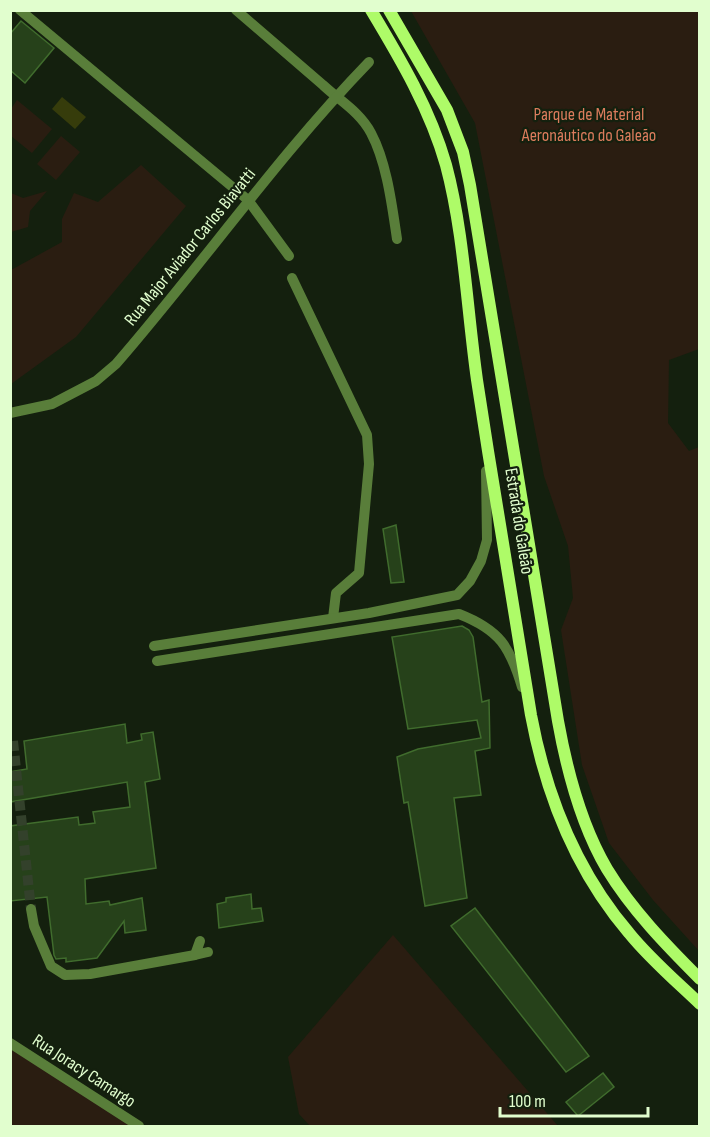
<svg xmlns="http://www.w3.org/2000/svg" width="710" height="1137" font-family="'Sofia Sans Condensed',sans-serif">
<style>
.green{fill:#2a1d11}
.water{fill:#363c0b}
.building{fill:#26411a;stroke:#406c2d;stroke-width:1.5}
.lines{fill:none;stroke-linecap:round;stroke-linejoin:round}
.minor-tunnel{stroke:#33412b;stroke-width:10;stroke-dasharray:10 5;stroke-linecap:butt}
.minor{stroke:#597e3a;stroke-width:10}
.secondary{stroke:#aefb68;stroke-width:12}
.labels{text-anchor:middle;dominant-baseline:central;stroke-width:4.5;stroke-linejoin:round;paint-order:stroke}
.park-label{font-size:18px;fill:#db7c5d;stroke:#14200e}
.street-label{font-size:18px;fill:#e1fece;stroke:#14200e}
</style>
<rect width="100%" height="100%" fill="#14200e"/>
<g class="green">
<path d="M 411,11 L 699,11 L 699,349 L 669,360 L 668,423 L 689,451 L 699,447 L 699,951 L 653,900 L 609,843 L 582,765 L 561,630 L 573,598 L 568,546 L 544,476 L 475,123 Z"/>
<path d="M 17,100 L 52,129 L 32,153 L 11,136 L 11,109 Z"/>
<path d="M 61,136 L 80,152 L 56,180 L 37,164 Z"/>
<path d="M 141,165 L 186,206 L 76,337 L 11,384 L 11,270 L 62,242 L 62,219 L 74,193 L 98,202 Z"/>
<path d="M 47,191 L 30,211 L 28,227 L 11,232 L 11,193 L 23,198 Z"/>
<path d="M 393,935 L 558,1126 L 310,1126 L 299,1114 L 288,1057 Z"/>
<path d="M 11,1047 L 131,1126 L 11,1126 Z"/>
</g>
<path class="water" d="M 62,97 L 86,117 L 75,129 L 52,109 Z"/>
<g class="building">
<path d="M 21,21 L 54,48 L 25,83 L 10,70 L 10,34 Z"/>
<path d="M 396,525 L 404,582 L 391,583 L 383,529 Z"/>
<path d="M 462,626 L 469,630 L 473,637 L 482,702 L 489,700 L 490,748 L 475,751 L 481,795 L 454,798 L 467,898 L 425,906 L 408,802 L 404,803 L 397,757 L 418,749 L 481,738 L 477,720 L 408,729 L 392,637 Z"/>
<path d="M 125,724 L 127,743 L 142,740 L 141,734 L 153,732 L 160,779 L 145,782 L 156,868 L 85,879 L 86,904 L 109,901 L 110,905 L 142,898 L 146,930 L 125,933 L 124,921 L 97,958 L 66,962 L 66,958 L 56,959 L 54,955 L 47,897 L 10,901 L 10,826 L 78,817 L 79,825 L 95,823 L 93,812 L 130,807 L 127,782 L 10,802 L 10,772 L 27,769 L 24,741 Z"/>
<path d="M 251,894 L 252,909 L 261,908 L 263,921 L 219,928 L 217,904 L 226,902 L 226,898 Z"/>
<path d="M 475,908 L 589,1056 L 566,1072 L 451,926 Z"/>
<path d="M 603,1073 L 614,1087 L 578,1116 L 566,1102 Z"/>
</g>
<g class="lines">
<path class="minor-tunnel" d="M 13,741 L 31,909"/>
<g class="minor">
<path d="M 20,10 L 248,200 L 289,256"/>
<path d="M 236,10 C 265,35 294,60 323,85 C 340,101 360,112 371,133 C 387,163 392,206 397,239"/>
<path d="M 292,278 L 367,435 L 369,464 L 359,573 L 336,593 L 333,618"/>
<path d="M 10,413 L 52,404 L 96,381 L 116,364 C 202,265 277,157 369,62"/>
<path d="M 154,646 L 369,613 L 457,595 L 470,581 L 481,561 L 487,540 L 486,471"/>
<path d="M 157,661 L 459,614 C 500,630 510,647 522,687"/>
<path d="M 31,909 L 34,926 L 51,966 L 65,975 L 90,974 L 195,955"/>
<path d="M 200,941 L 195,955 L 208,952"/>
<path d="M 10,1043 L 139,1126"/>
</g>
<g class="secondary">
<path d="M 371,10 C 401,60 430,109 446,165 C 464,232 467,310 477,380 C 494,492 513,604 531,715 C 546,795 576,871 629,933 C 650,959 676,981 700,1004"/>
<path d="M 389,10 L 447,110 L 463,152 L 470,185 L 558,721 C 567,771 581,825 607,869 C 632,910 666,945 700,979"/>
</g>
</g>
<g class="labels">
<g class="park-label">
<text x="589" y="114">Parque de Material<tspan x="589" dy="21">Aeronáutico do Galeão</tspan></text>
</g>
<g class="street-label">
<text transform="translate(190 247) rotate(-51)">Rua Major Aviador Carlos Biavatti</text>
<text transform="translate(519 521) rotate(81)">Estrada do Galeão</text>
<text transform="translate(84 1071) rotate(33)">Rua Joracy Camargo</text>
</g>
</g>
<rect width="710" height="1137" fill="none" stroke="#e1fece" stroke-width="24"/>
<path d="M500 1107v9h148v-9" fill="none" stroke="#e1fece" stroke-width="3"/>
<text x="509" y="1107" font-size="18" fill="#e1fece" stroke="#14200e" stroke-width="4.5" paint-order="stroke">100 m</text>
</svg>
